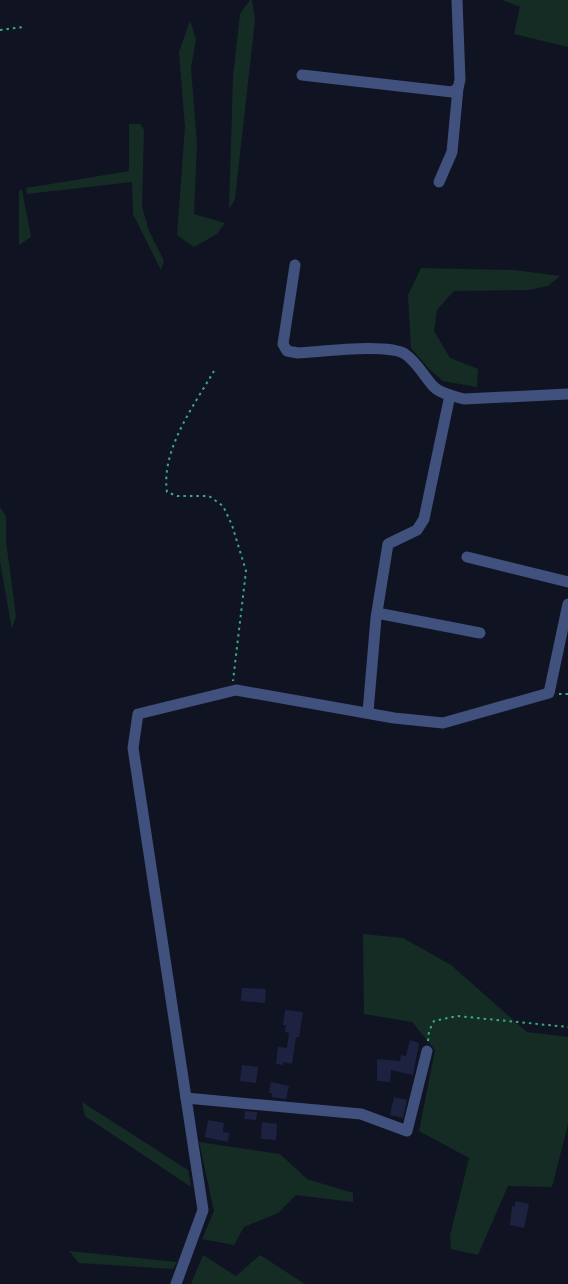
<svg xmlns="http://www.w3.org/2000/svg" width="568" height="1284" font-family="'Fira Sans',sans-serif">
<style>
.green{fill:#142c24}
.building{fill:#1e2241}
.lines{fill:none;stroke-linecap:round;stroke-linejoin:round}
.path{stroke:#3baa81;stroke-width:2;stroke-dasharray:2.5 4;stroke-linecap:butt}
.minor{stroke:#40517d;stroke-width:11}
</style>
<rect width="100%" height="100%" fill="#101322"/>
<g class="green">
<path d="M 250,0 L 252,0 L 255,20 L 235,199 L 229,209 L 233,77 L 240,14 Z"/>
<path d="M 502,0 L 568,0 L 568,47 L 514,34 L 520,7 Z"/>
<path d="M 190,21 L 196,39 L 191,68 L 197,144 L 194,214 L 225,223 L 217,234 L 194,247 L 177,235 L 185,127 L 179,52 Z"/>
<path d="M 129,124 L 140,124 L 144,130 L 142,207 L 149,231 L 164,261 L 161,270 L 133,214 L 132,182 L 27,194 L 26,188 L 129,171 Z"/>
<path d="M 19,190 L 22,190 L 31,237 L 19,245 Z"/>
<path d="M 421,268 L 514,270 L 560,276 L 548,286 L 528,290 L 454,291 L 437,310 L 434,331 L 450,358 L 478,369 L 477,387 L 443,381 L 430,370 L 411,348 L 408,295 Z"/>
<path d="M 0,507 L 6,516 L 6,541 L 16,616 L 12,629 L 0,562 Z"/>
<path d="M 363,934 L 403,938 L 451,965 L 527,1032 L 568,1037 L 568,1124 L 552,1187 L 508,1186 L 478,1255 L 451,1249 L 450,1236 L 469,1158 L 419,1131 L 435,1050 L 412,1022 L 364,1014 Z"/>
<path d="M 82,1102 L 188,1170 L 191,1187 L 85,1116 Z"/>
<path d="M 199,1142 L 280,1154 L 307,1179 L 353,1193 L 353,1202 L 296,1195 L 278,1213 L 244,1227 L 234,1245 L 202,1239 L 214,1211 Z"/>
<path d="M 69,1251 L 177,1262 L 173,1269 L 79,1263 Z"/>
<path d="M 203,1255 L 236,1276 L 260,1255 L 305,1284 L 191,1284 Z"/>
</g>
<g class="building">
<path d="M 242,988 L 266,989 L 265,1003 L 241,1001 Z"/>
<path d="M 285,1010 L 303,1012 L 299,1037 L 296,1037 L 292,1064 L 283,1062 L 283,1065 L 276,1064 L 278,1047 L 287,1048 L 289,1033 L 285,1032 L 286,1025 L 283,1025 Z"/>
<path d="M 410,1040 L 419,1043 L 413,1075 L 391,1070 L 390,1082 L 377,1081 L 377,1059 L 400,1061 L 401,1055 L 406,1056 Z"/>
<path d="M 242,1065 L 258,1067 L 256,1083 L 240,1081 Z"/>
<path d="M 271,1082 L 289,1086 L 286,1099 L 272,1097 L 272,1093 L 269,1093 Z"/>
<path d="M 394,1097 L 407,1100 L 403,1118 L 390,1115 Z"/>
<path d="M 245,1111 L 257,1112 L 256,1120 L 244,1119 Z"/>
<path d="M 208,1120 L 224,1123 L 223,1132 L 229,1133 L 228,1142 L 205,1137 Z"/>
<path d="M 262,1122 L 277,1124 L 276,1140 L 261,1139 Z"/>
<path d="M 516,1201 L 529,1204 L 524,1228 L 510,1225 L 512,1206 L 514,1207 Z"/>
</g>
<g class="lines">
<g class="path">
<path d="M 0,30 L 23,27"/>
<path d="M 214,371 C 193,407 161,450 167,492 L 177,496 L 209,496 L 223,506 L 232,525 L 246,571 L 233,681"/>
<path d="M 559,694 L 568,694"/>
<path d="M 428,1041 L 429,1031 L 434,1021 L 457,1016 L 568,1027"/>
</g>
<g class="minor">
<path d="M 302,75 L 452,92 L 458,88 L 460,80 L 457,0"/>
<path d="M 439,182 L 452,152 L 458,88"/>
<path d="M 295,265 L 283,344 L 287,351 L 298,353 C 321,352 387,343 405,354 C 417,362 423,375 433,386 C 440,394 454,396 464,399 L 568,394"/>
<path d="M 467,557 L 568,582"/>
<path d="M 377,613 L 480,633"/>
<path d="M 368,712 L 376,618 L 388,544 L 417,530 L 424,519 L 450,395"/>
<path d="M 186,1098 L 361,1114 L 407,1131 L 427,1051"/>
<path d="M 176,1284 L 203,1210 L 133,748 L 138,714 L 236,690 L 394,718 L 443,723 L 549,693 L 568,604"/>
</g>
</g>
</svg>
